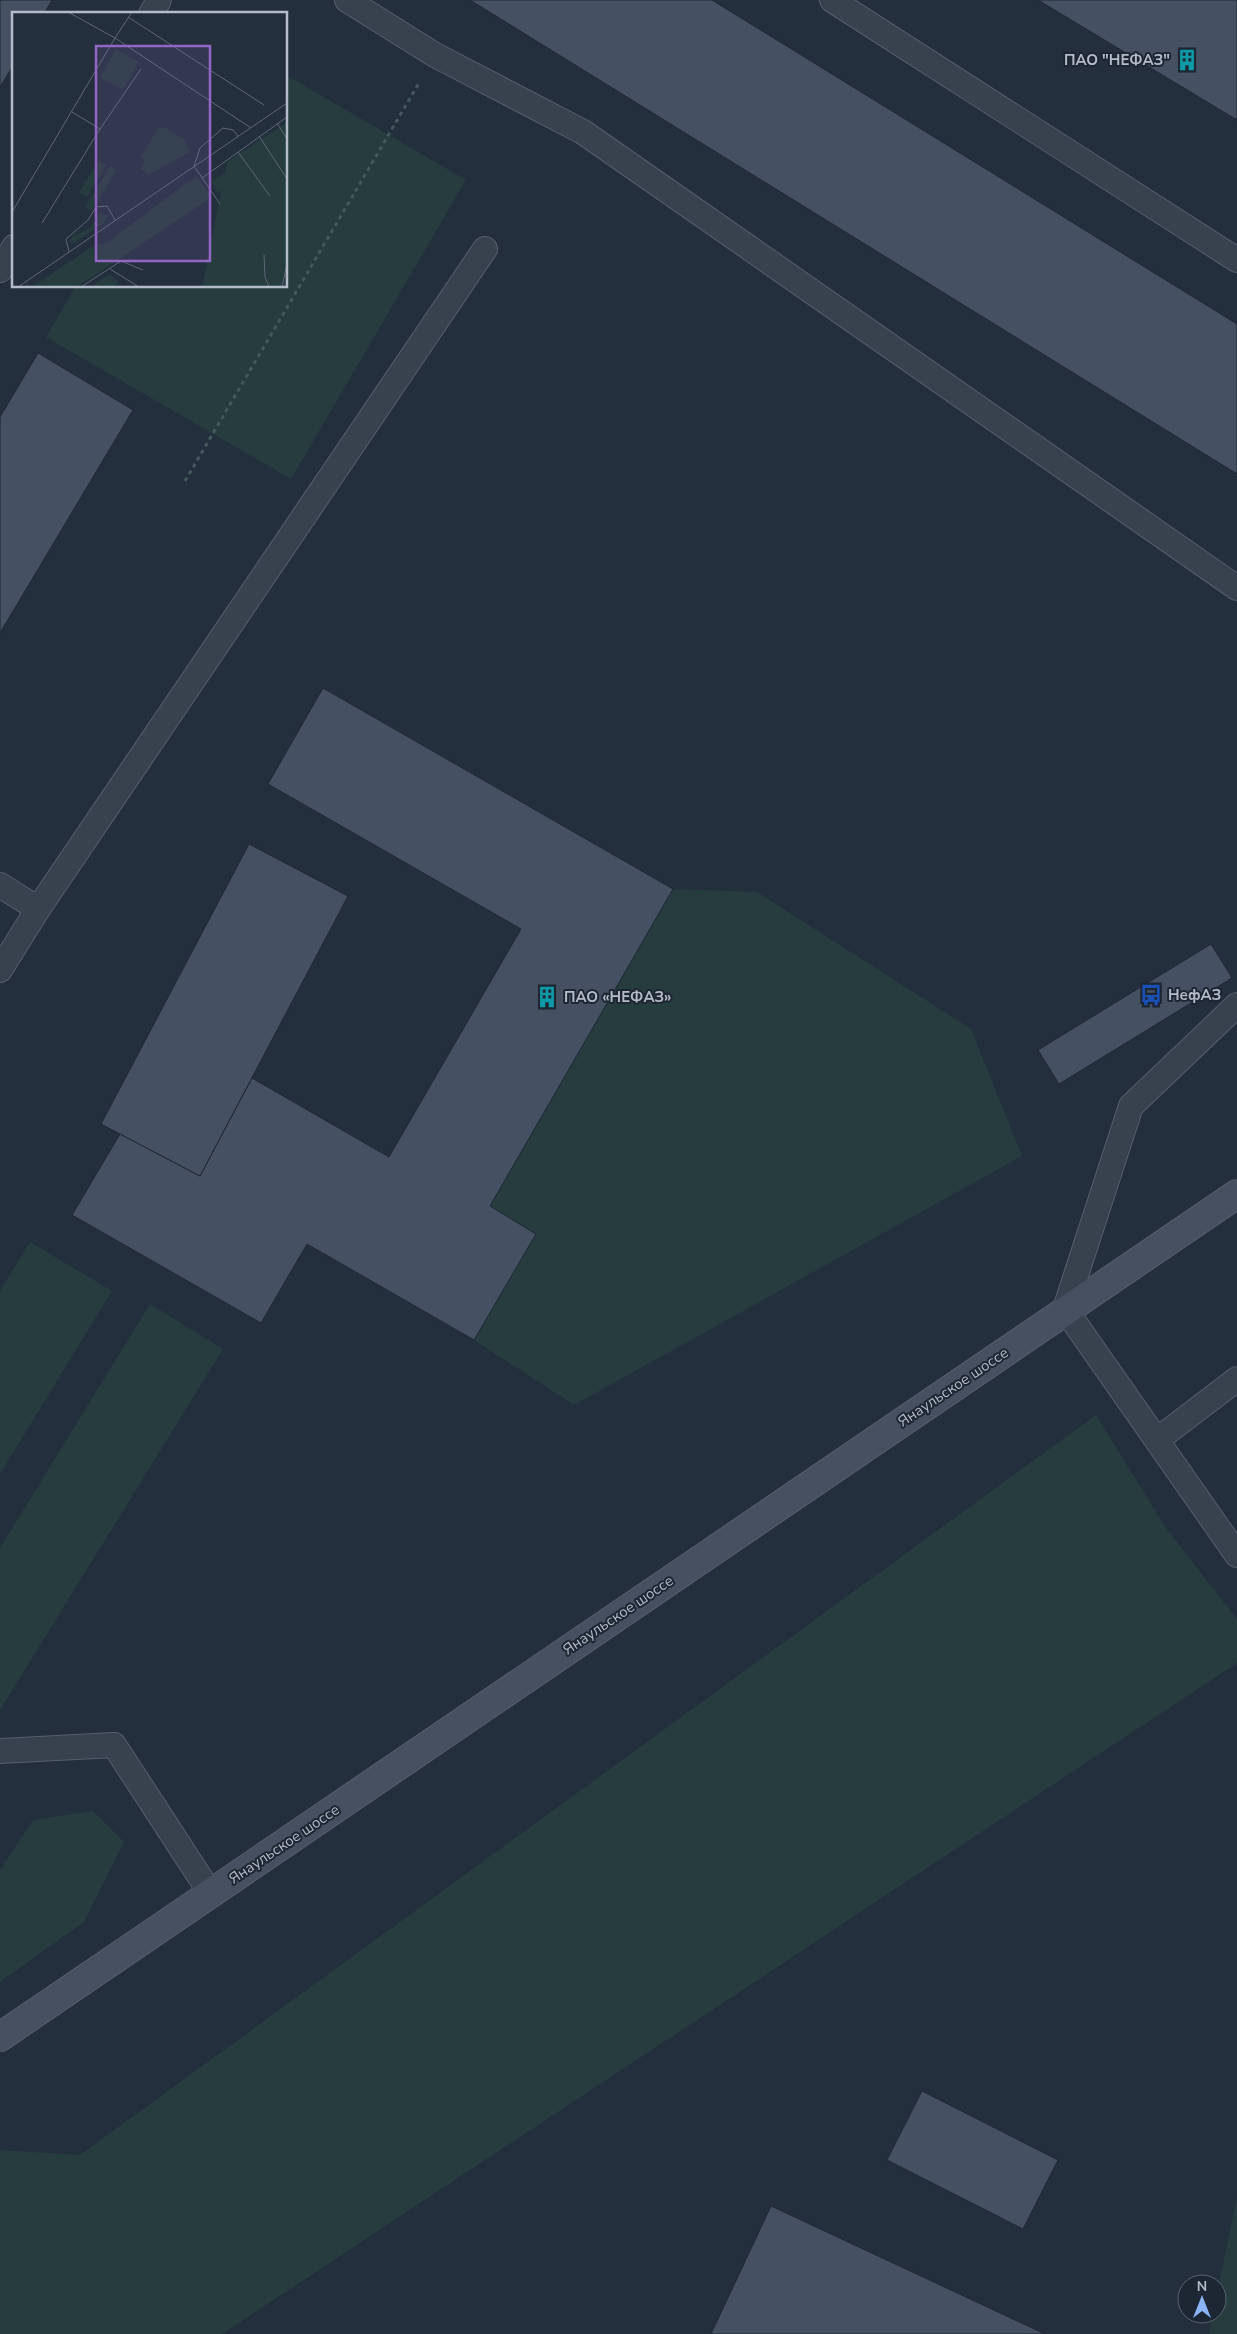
<svg xmlns="http://www.w3.org/2000/svg" width="1237" height="2334" font-family="'Nunito Sans',sans-serif">
<style>
.green{fill:#263c3f}
.building{fill:#455162;stroke:#1f2835}
.lines{fill:none;stroke-linecap:round;stroke-linejoin:round}
.service-casing{stroke:#565f6c;stroke-width:26}
.secondary-casing{stroke:#565f6c;stroke-width:30}
.path{stroke:#44595c;stroke-width:3;stroke-dasharray:4 4;stroke-linecap:butt}
.service{stroke:#38414e;stroke-width:24}
.secondary{stroke:#465061;stroke-width:28}
.labels{text-anchor:middle;dominant-baseline:central;stroke-width:4;stroke-linejoin:round;paint-order:stroke}
.poi-label{font-size:15px;font-weight:bold;fill:#b4bcc9;stroke:#1d2633;text-anchor:start}
.street-label{font-size:15px;fill:#b4bcc9;stroke:#1d2633}
.inset-road{fill:none;stroke:#5e6776;stroke-width:1}
.view{fill:#9266c3;fill-opacity:0.15;stroke:#9266c3;stroke-width:2.5}
.inset-edge{fill:none;stroke:#b4bcc9;stroke-width:2.5}
</style>
<rect width="100%" height="100%" fill="#242f3e"/>
<g class="green">
<path d="M 286,75 L 466,180 L 291,479 L 46,337 L 76,286 L 286,286 Z"/>
<path d="M 673,889 L 757,892 L 971,1029 L 1022,1156 L 574,1405 L 474,1340 L 536,1234 L 490,1206 Z"/>
<path d="M 30,1242 L 112,1291 L 0,1474 L 0,1291 Z"/>
<path d="M 150,1304 L 223,1349 L 0,1710 L 0,1548 Z"/>
<path d="M 1096,1415 L 1166,1528 L 1237,1619 L 1237,1663 L 222,2334 L 0,2334 L 0,2150 L 80,2155 Z"/>
<path d="M 93,1811 L 124,1842 L 84,1922 L 0,1982 L 0,1870 L 33,1820 Z"/>
<path d="M 1237,2196 L 1237,2334 L 1209,2334 L 1213,2314 L 1217,2314 L 1217,2294 Z"/>
</g>
<g class="building">
<path d="M 0,0 L 52,0 L 44,14 L 14,14 L 14,64 L 0,87 Z"/>
<path d="M 470,0 L 712,0 L 1237,324 L 1237,474 Z"/>
<path d="M 1038,0 L 1237,0 L 1237,120 Z"/>
<path d="M 38,353 L 133,410 L 0,633 L 0,417 Z"/>
<path d="M 323,688 L 673,889 L 490,1206 L 536,1234 L 474,1340 L 307,1244 L 261,1323 L 72,1215 L 120,1134 L 200,1176 L 252,1078 L 389,1157 L 521,929 L 268,784 Z"/>
<path d="M 249,844 L 348,896 L 200,1176 L 101,1124 Z"/>
<path d="M 1211,944 L 1232,978 L 1059,1084 L 1038,1050 Z"/>
<path d="M 922,2091 L 1058,2160 L 1023,2229 L 887,2160 Z"/>
<path d="M 771,2206 L 1045,2334 L 711,2334 Z"/>
</g>
<g class="lines">
<g class="service-casing">
<g id="service">
<path d="M 347,0 L 435,55 L 583,132 L 1237,588"/>
<path d="M 832,0 L 1237,260"/>
<path d="M 151,14 L 159,0"/>
<path d="M 0,270 L 14,247"/>
<path d="M 0,885 L 38,909 L 485,249"/>
<path d="M 0,970 L 38,909"/>
<path d="M 1237,1005 L 1131,1106 L 1065,1309 L 1237,1555"/>
<path d="M 1157,1440 L 1237,1379"/>
<path d="M 0,1751 L 114,1745 L 211,1894"/>
</g>
</g>
<g class="secondary-casing">
<path id="secondary" d="M 0,2037 L 1237,1194"/>
</g>
<path class="path" d="M 185,481 L 419,83"/>
<use href="#service" class="service"/>
<use href="#secondary" class="secondary"/>
</g>
<defs>
<g id="building-bare" transform="scale(1.725)"><path d="M-4-6H4V6H1V3H-1V6H-4ZM-2.5-4.3h1.7v1.8h-1.7ZM.8-4.3h1.7v1.8H.8ZM-2.5-1h1.7V.8h-1.7ZM.8-1h1.7V.8H.8Z" fill="#0f9aa8" stroke="#1d2633" stroke-width="2.5" paint-order="stroke"/></g>
<g id="bus-bare" transform="scale(1.725)"><path d="M-5-6H5V4H4V6H2V4H-2V6H-4V4H-5ZM-3.5-4V0h7V-4ZM-3.5 1.2v1.5H-2V1.2ZM2 1.2v1.5H3.5V1.2Z" fill="#1a4fb4" stroke="#1d2633" stroke-width="2.5" paint-order="stroke"/></g>
</defs>
<g fill-rule="evenodd">
<use href="#building-bare" x="1187" y="60"/>
<use href="#bus-bare" x="1151" y="995"/>
<use href="#building-bare" x="547" y="997"/>
</g>
<g class="labels">
<g class="poi-label">
<text x="1170" y="60" text-anchor="end">ПАО "НЕФАЗ"</text>
<text x="1168" y="995">НефАЗ</text>
<text x="564" y="997">ПАО «НЕФАЗ»</text>
</g>
<g class="street-label">
<text transform="translate(953 1387) rotate(-34)">Янаульское шоссе</text>
<text transform="translate(618 1615) rotate(-34)">Янаульское шоссе</text>
<text transform="translate(284 1844) rotate(-34)">Янаульское шоссе</text>
</g>
</g>
<g transform="translate(12 12)">
<rect width="275" height="275" fill="#242f3e"/>
<path d="M 104,37 L 127,50 L 111,78 L 88,65 ZM 275,110 L 275,275 L 190,275 L 209,179 L 206,181 L 199,170 L 213,161 L 215,150 ZM 146,116 L 154,116 L 173,128 L 178,140 L 137,163 L 128,157 L 133,148 L 129,145 ZM 87,148 L 94,153 L 75,185 L 67,180 ZM 98,154 L 105,158 L 80,199 L 73,195 ZM 185,164 L 200,185 L 65,275 L 20,275 L 84,232 L 92,232 ZM 87,201 L 96,203 L 92,211 L 60,232 L 57,229 L 61,224 L 78,216 ZM 98,262 L 106,270 L 104,275 L 78,275 Z" fill="#263c3f"/>
<path class="inset-road" d="M 56,0 L 103,26 L 120,0M 116,5 L 252,93M 60,100 L 88,117 L 129,57M 265,111 L 275,127M 247,124 L 275,167M 226,140 L 258,184M 190,166 L 275,105M 208,192 L 182,154 L 188,136 L 211,116 L 221,118 L 226,124M 0,200 L 103,26 L 239,116M 30,211 L 88,117M 57,240 L 54,227 L 76,208 L 84,195 L 95,194 L 103,208M 252,243 L 253,265 L 257,275M 98,257 L 127,275M 6,275 L 275,91M 69,275 L 109,249 L 131,258M 270,275 L 275,252"/>
<path class="view" d="M 84,34 L 198,34 L 198,249 L 84,249 Z"/>
<rect width="275" height="275" class="inset-edge"/>
</g>
<g transform="translate(1202 2299)"><circle r="24" fill="#1d2633" stroke="#59626f"/>
<path d="M0-4L9 19L0 12L-9 19Z" fill="#8ab4f8"/>
<text y="-8" font-size="14" font-weight="bold" text-anchor="middle" fill="#b4bcc9">N</text>
</g>
</svg>
